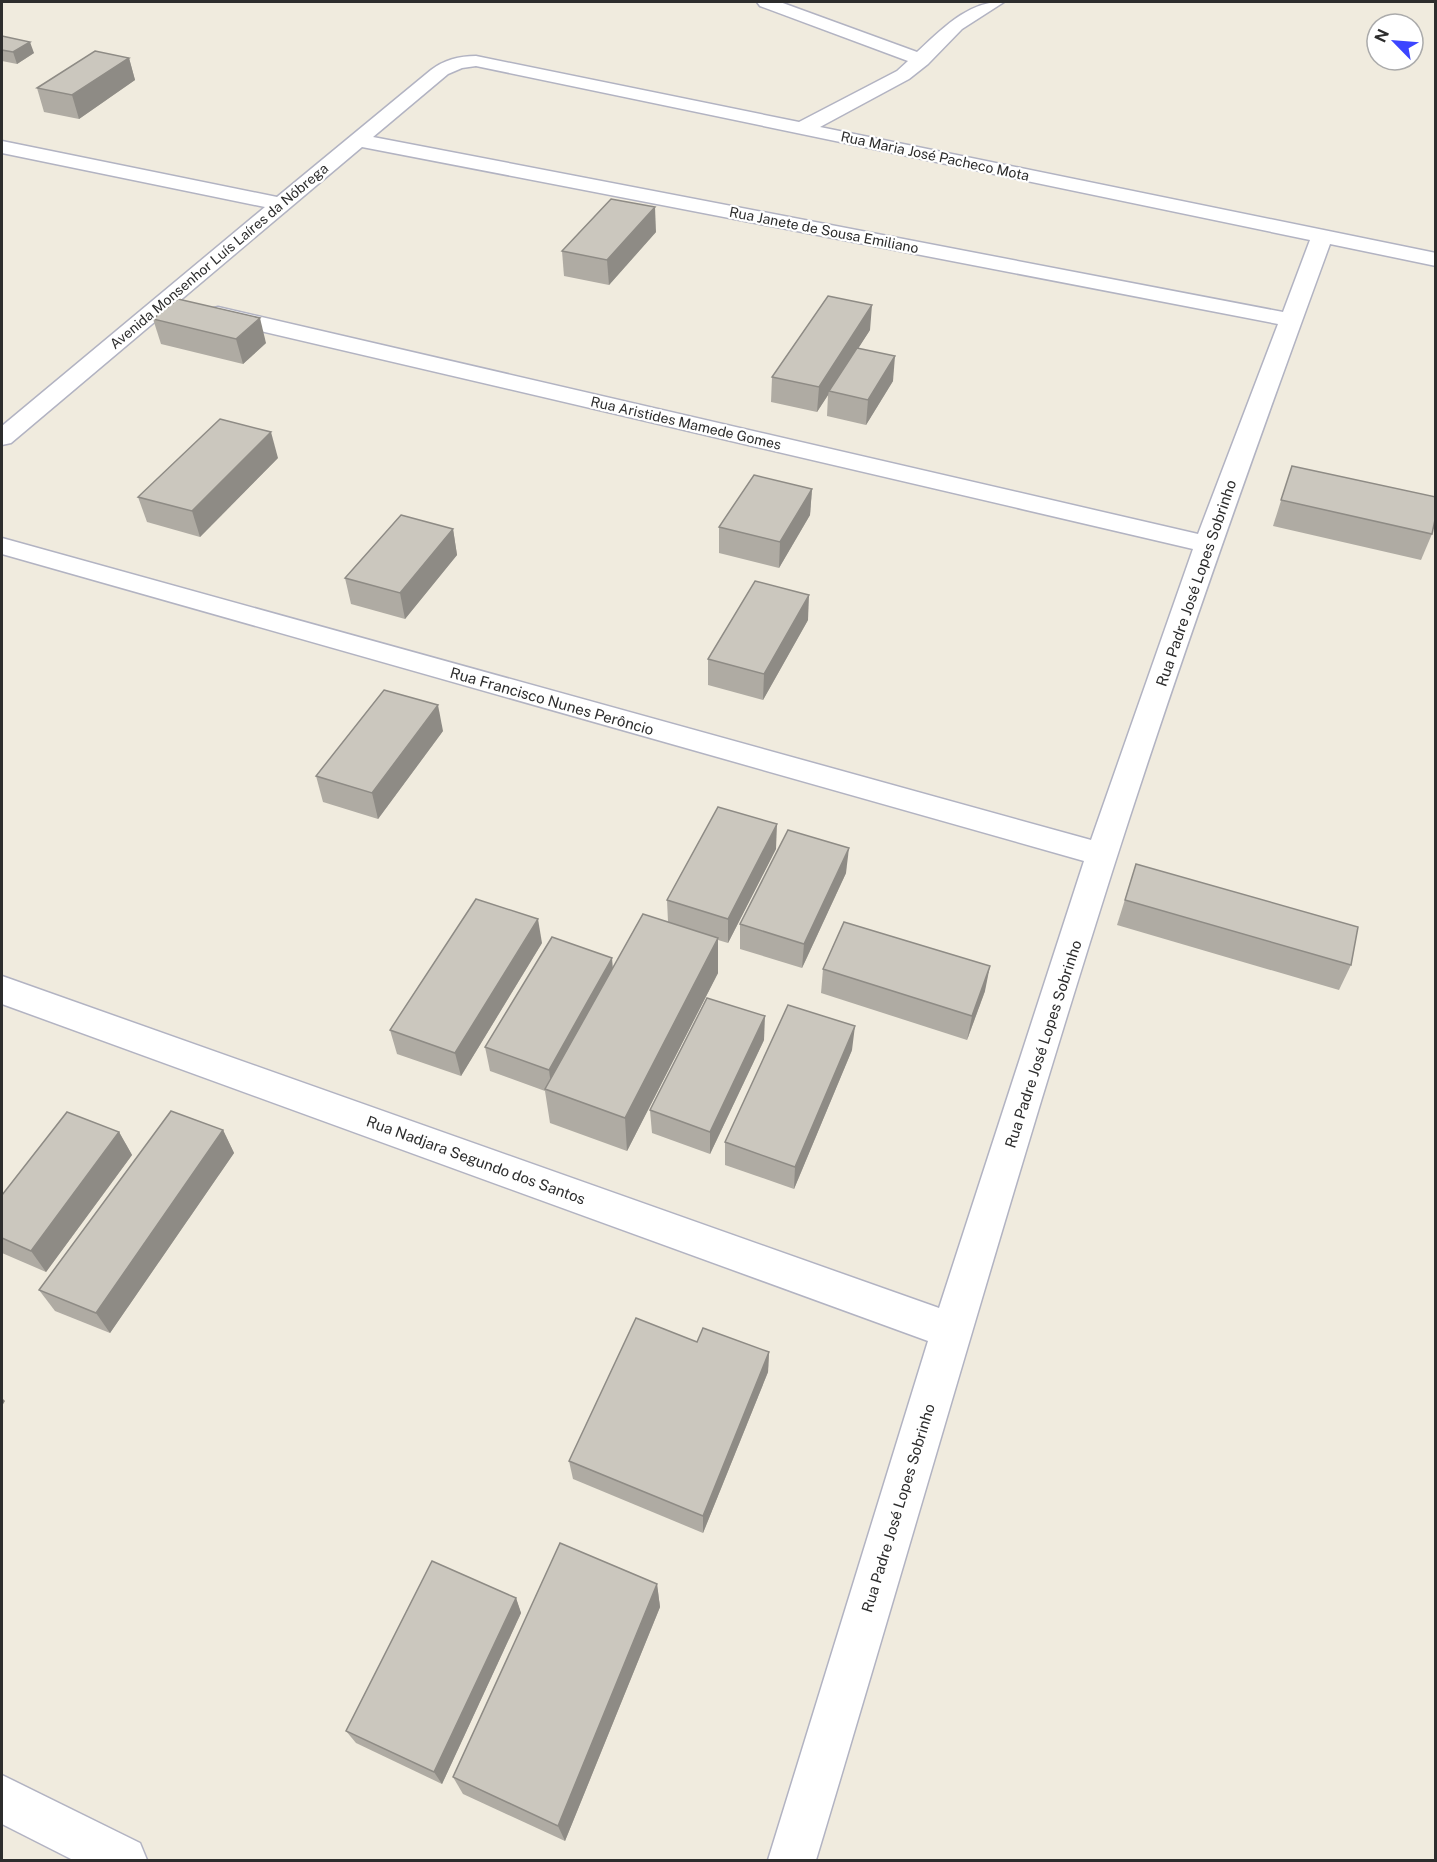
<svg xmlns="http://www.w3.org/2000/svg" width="1437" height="1862" font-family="'Public Sans',sans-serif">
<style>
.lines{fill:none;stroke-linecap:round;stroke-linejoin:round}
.street-casing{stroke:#b2b3c2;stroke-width:3}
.street{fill:#fff;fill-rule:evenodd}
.wall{fill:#afaba3}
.shaded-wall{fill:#8e8b85}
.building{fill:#cbc7be;stroke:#8e8b85;stroke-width:1.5}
.labels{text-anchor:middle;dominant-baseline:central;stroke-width:4.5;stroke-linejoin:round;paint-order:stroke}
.far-street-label{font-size:14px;fill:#2d2d2d;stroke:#fff}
.street-label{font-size:15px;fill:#2d2d2d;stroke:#fff}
</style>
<rect width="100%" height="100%" fill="#f0ebde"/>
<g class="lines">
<g class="street-casing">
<g id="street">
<path d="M 757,2 L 780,2 L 917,52 C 941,30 969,0 1004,2 L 962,29 L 928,64 L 909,79 L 820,127 L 1436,253 L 1436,266 L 1330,244 C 1254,452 1179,662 1112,872 C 1008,1200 915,1531 816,1860 L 768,1860 L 928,1341 L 2,1004 L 2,976 L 939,1308 L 1084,861 L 2,554 L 2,538 L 1091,840 L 1193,549 L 218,321 L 210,319 L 207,314 L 210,309 L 218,307 L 1198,534 L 1278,324 L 362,147 L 11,443 L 2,445 L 2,426 L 265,207 L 2,153 L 2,141 L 277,197 L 431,70 C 444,60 459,56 476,56 L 799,122 L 897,71 L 908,61 L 760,6 ZM 476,66 L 1310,240 L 1283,312 L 373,137 L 448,74 L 462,68 Z"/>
<path d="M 2,1775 L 140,1843 L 147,1860 L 73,1860 L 2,1824 Z"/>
</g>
</g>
<use href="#street" class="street"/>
</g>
<g class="wall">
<path d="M 2,36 L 34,53 L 17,64 L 2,61 Z"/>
<path d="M 129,58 L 135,80 L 79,119 L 44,112 L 37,88 Z"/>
<path d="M 656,232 L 609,285 L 564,276 L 562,251 Z"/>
<path d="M 153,319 L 266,343 L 243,364 L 161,344 Z"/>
<path d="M 870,330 L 858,348 L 893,381 L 866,425 L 827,416 L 828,395 L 817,412 L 771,402 L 772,377 Z"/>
<path d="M 278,458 L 200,537 L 147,522 L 138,497 Z"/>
<path d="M 1292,466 L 1432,534 L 1421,560 L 1273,526 Z"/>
<path d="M 812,489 L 810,515 L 779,568 L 719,553 L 719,527 Z"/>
<path d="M 453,529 L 457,555 L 405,619 L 351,604 L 345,578 Z"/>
<path d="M 808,620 L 763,700 L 708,685 L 708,659 Z"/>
<path d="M 443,731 L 378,819 L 323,802 L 316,776 Z"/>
<path d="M 776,849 L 728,943 L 718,940 L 718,973 L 627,1151 L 550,1123 L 545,1091 L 490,1071 L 485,1047 L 613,967 L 668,922 L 667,900 Z"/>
<path d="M 1136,864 L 1351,965 L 1339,990 L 1117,925 Z"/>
<path d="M 846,873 L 802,968 L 740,949 L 740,924 Z"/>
<path d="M 542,943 L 461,1076 L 397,1054 L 390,1030 Z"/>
<path d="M 823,969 L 985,991 L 967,1040 L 821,993 Z"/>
<path d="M 764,1040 L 710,1154 L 652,1133 L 650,1110 Z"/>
<path d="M 852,1050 L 794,1189 L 725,1165 L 725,1142 Z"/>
<path d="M 223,1130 L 234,1153 L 110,1333 L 55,1311 L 39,1290 Z"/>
<path d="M 119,1132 L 132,1155 L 46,1272 L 2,1253 L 2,1195 Z"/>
<path d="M 697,1342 L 769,1352 L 768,1372 L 703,1533 L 573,1479 L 569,1461 Z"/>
<path d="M 657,1584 L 660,1607 L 565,1841 L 463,1794 L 453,1777 Z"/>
<path d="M 516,1598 L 521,1613 L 442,1784 L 356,1743 L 346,1731 Z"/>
</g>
<g class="shaded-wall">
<path d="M 30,42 L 34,53 L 17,64 L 13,52 Z"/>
<path d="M 129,58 L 135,80 L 79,119 L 72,95 Z"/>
<path d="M 655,207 L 656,232 L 609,285 L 607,260 Z"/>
<path d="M 872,305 L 870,330 L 831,391 L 829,391 L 828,395 L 817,412 L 819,387 Z"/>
<path d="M 260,318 L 266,343 L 243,364 L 236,339 Z"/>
<path d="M 895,356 L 893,381 L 866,425 L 868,400 Z"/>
<path d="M 271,432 L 278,458 L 200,537 L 192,511 Z"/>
<path d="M 812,489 L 810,515 L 779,568 L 780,542 Z"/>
<path d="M 453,529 L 457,555 L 405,619 L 400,593 Z"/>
<path d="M 809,595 L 808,620 L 763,700 L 764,674 Z"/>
<path d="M 438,705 L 443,731 L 378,819 L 372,793 Z"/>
<path d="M 777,824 L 776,849 L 728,943 L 728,919 Z"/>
<path d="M 849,848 L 846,873 L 802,968 L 804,944 Z"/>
<path d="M 538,919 L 542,943 L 461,1076 L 455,1053 Z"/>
<path d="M 718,938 L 718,973 L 627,1151 L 625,1118 Z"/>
<path d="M 612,958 L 614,982 L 552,1093 L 549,1070 Z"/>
<path d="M 990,966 L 985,991 L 967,1040 L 972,1016 Z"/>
<path d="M 765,1016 L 764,1040 L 710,1154 L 710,1132 Z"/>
<path d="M 855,1026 L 852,1050 L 794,1189 L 795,1167 Z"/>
<path d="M 223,1130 L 234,1153 L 110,1333 L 96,1313 Z"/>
<path d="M 119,1132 L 132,1155 L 46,1272 L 31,1251 Z"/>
<path d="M 769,1352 L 768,1372 L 703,1533 L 703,1516 Z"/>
<path d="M 2,1398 L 5,1401 L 2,1406 Z"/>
<path d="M 657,1584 L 660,1607 L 565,1841 L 558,1826 Z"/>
<path d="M 516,1598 L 521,1613 L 442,1784 L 434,1772 Z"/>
</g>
<g class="building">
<path d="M 2,36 L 30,42 L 13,52 L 2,50 Z"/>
<path d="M 95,51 L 129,58 L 72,95 L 37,88 Z"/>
<path d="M 611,199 L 655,207 L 607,260 L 562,251 Z"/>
<path d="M 828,296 L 872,305 L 819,387 L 772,377 Z"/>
<path d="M 178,299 L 260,318 L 236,339 L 153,319 Z"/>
<path d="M 857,348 L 895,356 L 868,400 L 829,391 Z"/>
<path d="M 220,419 L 271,432 L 192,511 L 138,497 Z"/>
<path d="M 1292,466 L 1436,497 L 1436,515 L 1432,534 L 1281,500 Z"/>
<path d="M 754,475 L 812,489 L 780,542 L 719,527 Z"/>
<path d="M 401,515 L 453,529 L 400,593 L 345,578 Z"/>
<path d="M 755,581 L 809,595 L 764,674 L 708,659 Z"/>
<path d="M 384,690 L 438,705 L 372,793 L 316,776 Z"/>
<path d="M 718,807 L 777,824 L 728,919 L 667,900 Z"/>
<path d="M 788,830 L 849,848 L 804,944 L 740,924 Z"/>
<path d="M 1136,864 L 1358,927 L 1351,965 L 1125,900 Z"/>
<path d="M 476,899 L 538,919 L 455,1053 L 390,1030 Z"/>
<path d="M 643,914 L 718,938 L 625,1118 L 545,1089 Z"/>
<path d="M 844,922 L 990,966 L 972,1016 L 823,969 Z"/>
<path d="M 552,937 L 612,958 L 549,1070 L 485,1047 Z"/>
<path d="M 707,998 L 765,1016 L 710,1132 L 650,1110 Z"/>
<path d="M 788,1005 L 855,1026 L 795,1167 L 725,1142 Z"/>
<path d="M 171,1111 L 223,1130 L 96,1313 L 39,1290 Z"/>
<path d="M 67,1112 L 119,1132 L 31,1251 L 2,1238 L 2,1195 Z"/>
<path d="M 636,1318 L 697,1342 L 703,1328 L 769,1352 L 703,1516 L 569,1461 Z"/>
<path d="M 560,1543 L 657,1584 L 558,1826 L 453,1777 Z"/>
<path d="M 432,1561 L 516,1598 L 434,1772 L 346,1731 Z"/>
</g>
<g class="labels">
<g class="far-street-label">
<text transform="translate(935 156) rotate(12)">Rua Maria José Pacheco Mota</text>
<text transform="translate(824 230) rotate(11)">Rua Janete de Sousa Emiliano</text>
<text transform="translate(219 256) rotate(-40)">Avenida Monsenhor Luís Laíres da Nóbrega</text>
<text transform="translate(686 423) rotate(13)">Rua Aristides Mamede Gomes</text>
</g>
<g class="street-label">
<text transform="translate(1196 583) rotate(-71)">Rua Padre José Lopes Sobrinho</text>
<text transform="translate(552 701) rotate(16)">Rua Francisco Nunes Perôncio</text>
<text transform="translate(1043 1044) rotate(-72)">Rua Padre José Lopes Sobrinho</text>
<text transform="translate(476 1160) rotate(20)">Rua Nadjara Segundo dos Santos</text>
<text transform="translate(898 1508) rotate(-73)">Rua Padre José Lopes Sobrinho</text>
</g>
</g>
<rect width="1437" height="1862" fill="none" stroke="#2d2d2d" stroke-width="6"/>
<g transform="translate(1395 42) rotate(295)"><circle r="28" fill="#ffffff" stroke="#ababab" stroke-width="1.5"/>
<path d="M0-4.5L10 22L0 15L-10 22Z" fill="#3c45ff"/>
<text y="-9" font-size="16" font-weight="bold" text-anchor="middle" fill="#2d2d2d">N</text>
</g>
</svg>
